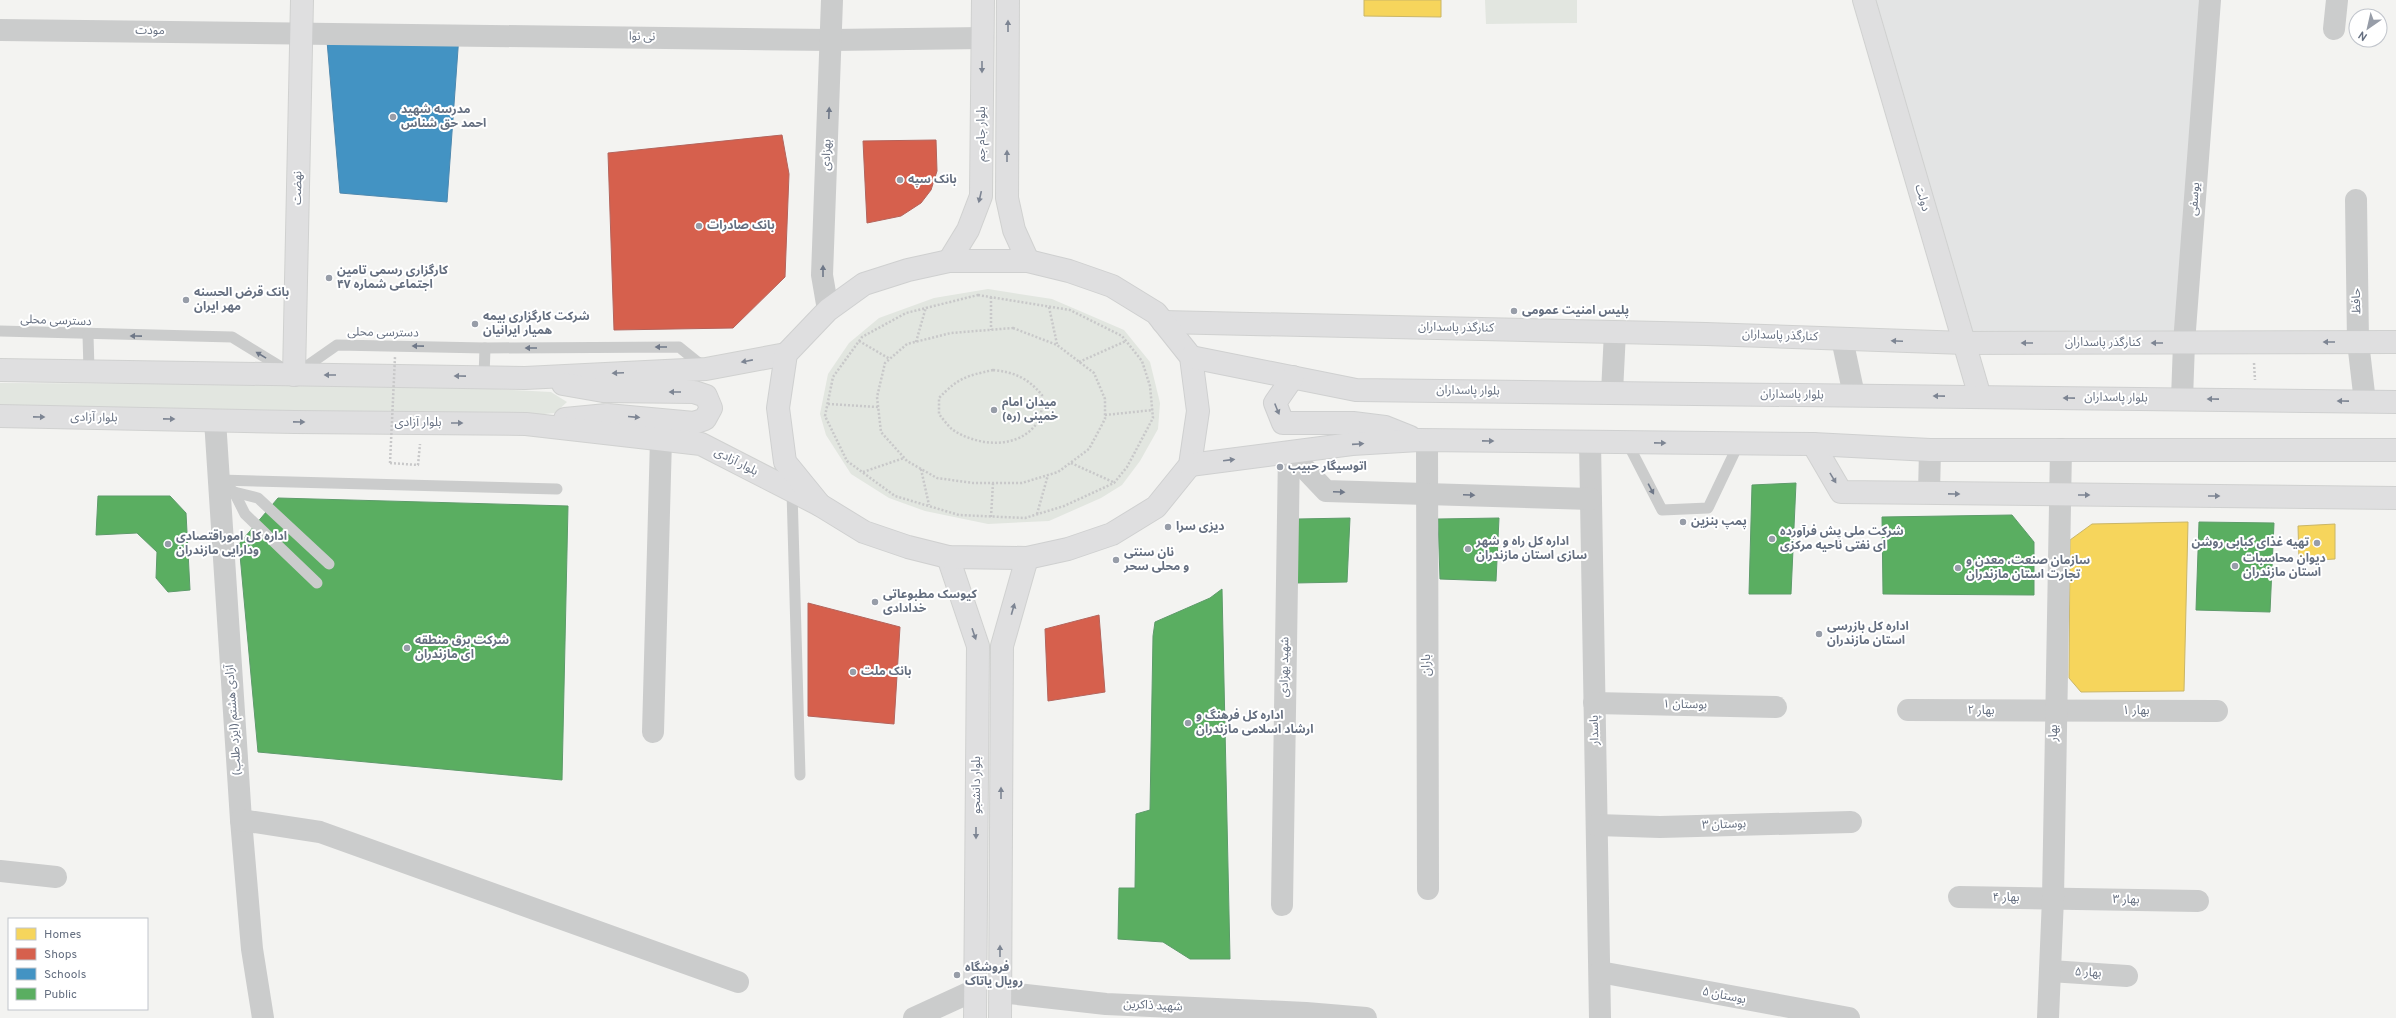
<svg xmlns="http://www.w3.org/2000/svg" width="2396" height="1018" font-family="Overpass,'Noto Sans Arabic',sans-serif">
<style>
.built{fill:#e3e4e4}
.green{fill:#e2e6e0}
.homes{fill:#f6d55c;stroke:#cab667}
.shops{fill:#d6604d;stroke:#b4645c}
.schools{fill:#4393c3;stroke:#4d88af}
.public{fill:#5aae61;stroke:#5d9b6a}
.lines{fill:none;stroke-linecap:round;stroke-linejoin:round}
.secondary-casing{stroke:#d0d1d0;stroke-width:24}
.primary-casing{stroke:#d0d1d0;stroke-width:24}
.trunk-casing{stroke:#cfd0d0;stroke-width:24}
.path{stroke:#c8c8c9;stroke-width:2.5;stroke-dasharray:2 2;stroke-linecap:butt}
.service{stroke:#cbcccc;stroke-width:11}
.minor{stroke:#cbcccc;stroke-width:22}
.secondary{stroke:#dfdfe0;stroke-width:22}
.primary{stroke:#dfdfe0;stroke-width:22}
.trunk{stroke:#dfdfe0;stroke-width:22}
.path-bridge{stroke:#c8c8c9;stroke-width:2.5;stroke-dasharray:2 2;stroke-linecap:butt}
.oneway{fill:#7d8593}
.oneway2{fill:#6f7888}
.poi-dot{fill:#979da8;stroke:#fff;stroke-width:1.5}
.labels{text-anchor:middle;dominant-baseline:central;stroke-width:4;stroke-linejoin:round;paint-order:stroke}
.street-label{font-size:12px;fill:#656f80;stroke:#fff}
.poi-label{font-size:12px;font-weight:bold;fill:#656f80;stroke:#fff;text-anchor:start}
</style>
<rect width="100%" height="100%" fill="#f3f3f1"/>
<path class="built" d="M 1857,0 L 2202,0 L 2184,343 L 1965,343 Z"/>
<g class="green">
<path d="M 1485,0 L 1577,0 L 1577,23 L 1486,24 Z"/>
<path d="M 988,289 L 1052,299 L 1124,330 L 1150,362 L 1160,403 L 1158,429 L 1140,461 L 1122,485 L 1101,498 L 1049,521 L 988,524 L 925,511 L 889,498 L 851,474 L 826,435 L 820,414 L 828,374 L 849,343 L 879,318 L 934,298 Z"/>
<path d="M 0,383 L 416,385 L 551,392 L 567,402 L 555,413 L 523,416 L 0,409 Z"/>
</g>
<g class="homes">
<path d="M 1364,0 L 1441,0 L 1441,17 L 1364,16 Z"/>
<path d="M 2188,522 L 2184,691 L 2081,692 L 2069,678 L 2070,540 L 2092,524 Z"/>
<path d="M 2335,524 L 2335,559 L 2299,561 L 2298,526 Z"/>
</g>
<g class="shops">
<path d="M 782,135 L 789,174 L 785,277 L 733,328 L 614,330 L 608,153 Z"/>
<path d="M 936,140 L 937,171 L 931,190 L 921,203 L 901,216 L 867,223 L 863,141 Z"/>
<path d="M 808,603 L 900,627 L 894,724 L 808,716 Z"/>
<path d="M 1099,615 L 1105,692 L 1048,701 L 1045,629 Z"/>
</g>
<path class="schools" d="M 459,35 L 447,202 L 340,193 L 327,41 Z"/>
<g class="public">
<path d="M 1796,483 L 1791,594 L 1749,594 L 1752,485 Z"/>
<path d="M 98,496 L 170,496 L 186,513 L 190,590 L 168,592 L 156,578 L 157,552 L 137,533 L 96,535 Z"/>
<path d="M 278,498 L 568,506 L 562,780 L 258,752 L 239,544 Z"/>
<path d="M 2012,515 L 2034,542 L 2034,595 L 1883,594 L 1882,517 Z"/>
<path d="M 1350,518 L 1347,582 L 1295,583 L 1298,519 Z"/>
<path d="M 1499,518 L 1496,581 L 1440,579 L 1438,519 Z"/>
<path d="M 2199,522 L 2274,523 L 2270,612 L 2196,610 Z"/>
<path d="M 1222,589 L 1230,959 L 1190,959 L 1163,942 L 1118,939 L 1119,888 L 1135,888 L 1136,814 L 1150,810 L 1153,636 L 1155,622 L 1210,598 Z"/>
</g>
<g class="lines">
<g class="secondary-casing">
<g id="secondary">
<path d="M 1008,0 L 1007,198 L 1014,230 L 1028,261"/>
<path d="M 1864,0 L 1980,397"/>
<path d="M 949,261 L 968,230 L 981,196 L 983,0"/>
<path d="M 294,375 L 302,0"/>
</g>
</g>
<g class="primary-casing">
<g id="primary">
<path d="M 1163,322 L 1706,334 L 1965,343 L 2396,342"/>
<path d="M 0,370 L 525,378 L 706,369 L 786,354"/>
<path d="M 563,384 L 603,391 L 694,392 L 706,396 L 711,408 L 705,419 L 694,423 L 607,415 L 565,419"/>
<path d="M 0,416 L 295,422 L 526,424 L 701,444 L 820,505"/>
<path d="M 1813,444 L 1841,492 L 2396,498"/>
<path d="M 948,557 L 978,646 L 975,1018"/>
<path d="M 1000,1018 L 1002,646 L 1027,558"/>
</g>
</g>
<g class="trunk-casing">
<g id="trunk">
<path d="M 949,261 L 1028,261 L 1069,271 L 1112,286 L 1156,313 L 1191,357 L 1198,411 L 1190,465 L 1156,507 L 1112,534 L 1068,549 L 1027,558 L 948,557 L 908,547 L 864,532 L 820,505 L 785,462 L 778,408 L 786,354 L 828,310 L 864,284 L 908,270 Z"/>
<path d="M 1191,357 L 1356,390 L 2396,402"/>
<path d="M 1293,377 L 1275,403 L 1283,423 L 1353,423 L 1385,427 L 1410,437"/>
<path d="M 1190,465 L 1352,444 L 1419,440 L 1813,444 L 1930,450 L 2396,450"/>
</g>
</g>
<g class="path">
<path d="M 978,295 L 1070,310 L 1122,336 L 1142,361 L 1150,386 L 1153,418 L 1127,467 L 1114,483 L 1064,506 L 1025,518 L 959,515 L 895,496 L 847,461 L 825,416 L 833,377 L 862,337 L 906,313 Z"/>
<path d="M 991,297 L 991,330"/>
<path d="M 1049,307 L 1057,344"/>
<path d="M 1013,328 L 1057,345 L 1094,373 L 1105,399 L 1105,419 L 1089,449 L 1058,472 L 1022,483 L 973,483 L 937,478 L 907,461 L 881,432 L 877,397 L 885,363 L 907,344 L 951,333 Z"/>
<path d="M 859,341 L 890,359"/>
<path d="M 916,342 L 926,307"/>
<path d="M 1079,362 L 1126,341"/>
<path d="M 2254,363 L 2255,380"/>
<path d="M 993,370 C 1014,372 1028,378 1042,395 C 1042,402 1042,414 1039,420 C 1021,450 979,447 953,430 C 948,426 943,419 939,414 L 939,398 C 958,378 966,376 993,370 Z"/>
<path d="M 828,404 L 878,407"/>
<path d="M 1105,415 L 1153,410"/>
<path d="M 390,463 L 418,465 L 420,444"/>
<path d="M 1071,463 L 1113,482"/>
<path d="M 921,469 L 929,505"/>
<path d="M 863,472 L 904,458"/>
<path d="M 1037,514 L 1048,475"/>
<path d="M 991,517 L 993,483"/>
</g>
<g class="service">
<path d="M 0,331 L 232,337 L 294,375 L 337,345 L 485,348 L 679,347 L 705,368"/>
<path d="M 88,335 L 89,370"/>
<path d="M 484,377 L 485,348"/>
<path d="M 1627,442 L 1662,510 L 1708,508 L 1739,443"/>
<path d="M 219,480 L 557,489"/>
<path d="M 219,481 L 234,492 L 245,514 L 317,583"/>
<path d="M 792,491 L 800,775"/>
<path d="M 234,492 L 258,498 L 329,564"/>
</g>
<g class="minor">
<path d="M 2334,29 L 2337,0"/>
<path d="M 0,30 L 832,40 L 983,38"/>
<path d="M 2356,200 L 2358,342 L 2365,402"/>
<path d="M 828,310 L 822,275 L 832,0"/>
<path d="M 1842,339 L 1854,395"/>
<path d="M 1612,392 L 1615,332"/>
<path d="M 2182,399 L 2184,343 L 2210,0"/>
<path d="M 215,420 L 241,820 L 252,949 L 263,1018"/>
<path d="M 1427,440 L 1428,889"/>
<path d="M 1590,442 L 1600,1018"/>
<path d="M 1289,452 L 1326,491 L 1591,499"/>
<path d="M 1929,493 L 1930,450"/>
<path d="M 1594,703 L 1776,707"/>
<path d="M 1908,710 L 2217,711"/>
<path d="M 653,732 L 661,439"/>
<path d="M 241,820 L 320,832 L 738,982"/>
<path d="M 1597,825 L 1660,827 L 1851,822"/>
<path d="M 0,871 L 56,877"/>
<path d="M 1959,897 L 2198,901"/>
<path d="M 1282,905 L 1289,452"/>
<path d="M 2050,971 L 2127,976"/>
<path d="M 1600,972 L 1849,1018"/>
<path d="M 1000,992 L 1106,1004 L 1306,1013 L 1366,1018"/>
<path d="M 914,1018 L 975,990"/>
<path d="M 2048,1018 L 2053,898 L 2061,449"/>
</g>
<use href="#secondary" class="secondary"/>
<use href="#primary" class="primary"/>
<use href="#trunk" class="trunk"/>
<path class="path-bridge" d="M 390,463 L 395,357"/>
</g>
<defs><path id="oneway-solid" d="M-6-.8H1V-3.2L6.5 0L1 3.2V.8H-6Z"/></defs>
<g class="oneway">
<use href="#oneway-solid" transform="translate(1008 26) rotate(-90)"/>
<use href="#oneway-solid" transform="translate(982 67) rotate(90)"/>
<use href="#oneway-solid" transform="translate(1007 156) rotate(-90)"/>
<use href="#oneway-solid" transform="translate(980 197) rotate(103)"/>
<use href="#oneway-solid" transform="translate(1897 341) rotate(-178)"/>
<use href="#oneway-solid" transform="translate(2329 342) rotate(180)"/>
<use href="#oneway-solid" transform="translate(2027 343) rotate(180)"/>
<use href="#oneway-solid" transform="translate(2157 343) rotate(180)"/>
<use href="#oneway-solid" transform="translate(747 361) rotate(169)"/>
<use href="#oneway-solid" transform="translate(618 373) rotate(177)"/>
<use href="#oneway-solid" transform="translate(330 375) rotate(-180)"/>
<use href="#oneway-solid" transform="translate(460 376) rotate(-179)"/>
<use href="#oneway-solid" transform="translate(675 392) rotate(-180)"/>
<use href="#oneway-solid" transform="translate(1939 396) rotate(-179)"/>
<use href="#oneway-solid" transform="translate(2069 398) rotate(-179)"/>
<use href="#oneway-solid" transform="translate(2213 399) rotate(-179)"/>
<use href="#oneway-solid" transform="translate(2343 401) rotate(-179)"/>
<use href="#oneway-solid" transform="translate(1277 409) rotate(68)"/>
<use href="#oneway-solid" transform="translate(39 417) rotate(1)"/>
<use href="#oneway-solid" transform="translate(634 417) rotate(5)"/>
<use href="#oneway-solid" transform="translate(169 419) rotate(1)"/>
<use href="#oneway-solid" transform="translate(299 422) rotate(1)"/>
<use href="#oneway-solid" transform="translate(457 423)"/>
<use href="#oneway-solid" transform="translate(1488 441) rotate(1)"/>
<use href="#oneway-solid" transform="translate(1660 443) rotate(1)"/>
<use href="#oneway-solid" transform="translate(1358 444) rotate(-4)"/>
<use href="#oneway-solid" transform="translate(1229 460) rotate(-7)"/>
<use href="#oneway-solid" transform="translate(1833 478) rotate(59)"/>
<use href="#oneway-solid" transform="translate(1954 494) rotate(1)"/>
<use href="#oneway-solid" transform="translate(2084 495)"/>
<use href="#oneway-solid" transform="translate(2214 496)"/>
<use href="#oneway-solid" transform="translate(1013 609) rotate(-74)"/>
<use href="#oneway-solid" transform="translate(974 634) rotate(71)"/>
<use href="#oneway-solid" transform="translate(1001 793) rotate(-90)"/>
<use href="#oneway-solid" transform="translate(976 833) rotate(90)"/>
<use href="#oneway-solid" transform="translate(1000 951) rotate(-90)"/>
</g>
<g class="oneway2">
<use href="#oneway-solid" transform="translate(829 113) rotate(-88)"/>
<use href="#oneway-solid" transform="translate(823 271) rotate(-90)"/>
<use href="#oneway-solid" transform="translate(136 336) rotate(-179)"/>
<use href="#oneway-solid" transform="translate(418 346) rotate(-179)"/>
<use href="#oneway-solid" transform="translate(661 347) rotate(180)"/>
<use href="#oneway-solid" transform="translate(531 348) rotate(180)"/>
<use href="#oneway-solid" transform="translate(261 355) rotate(-149)"/>
<use href="#oneway-solid" transform="translate(1651 489) rotate(62)"/>
<use href="#oneway-solid" transform="translate(1339 492) rotate(2)"/>
<use href="#oneway-solid" transform="translate(1469 495) rotate(2)"/>
</g>
<g class="poi-dot">
<circle cx="393" cy="117" r="4"/>
<circle cx="900" cy="180" r="4"/>
<circle cx="699" cy="226" r="4"/>
<circle cx="329" cy="278" r="4"/>
<circle cx="186" cy="300" r="4"/>
<circle cx="1514" cy="311" r="4"/>
<circle cx="475" cy="324" r="4"/>
<circle cx="994" cy="410" r="4"/>
<circle cx="1280" cy="467" r="4"/>
<circle cx="1683" cy="522" r="4"/>
<circle cx="1168" cy="527" r="4"/>
<circle cx="1772" cy="539" r="4"/>
<circle cx="2317" cy="543" r="4"/>
<circle cx="168" cy="544" r="4"/>
<circle cx="1468" cy="549" r="4"/>
<circle cx="1116" cy="560" r="4"/>
<circle cx="2235" cy="566" r="4"/>
<circle cx="1958" cy="568" r="4"/>
<circle cx="875" cy="602" r="4"/>
<circle cx="1819" cy="634" r="4"/>
<circle cx="407" cy="648" r="4"/>
<circle cx="853" cy="672" r="4"/>
<circle cx="1188" cy="723" r="4"/>
<circle cx="957" cy="975" r="4"/>
</g>
<g class="labels">
<g class="street-label">
<text x="150" y="31">مودت</text>
<text transform="translate(642 37) rotate(1)">نی نوا</text>
<text transform="translate(982 134) rotate(-90)">بلوار جام جم</text>
<text transform="translate(827 155) rotate(-88)">بهزادی</text>
<text transform="translate(298 188) rotate(-89)">نهضت</text>
<text transform="translate(1922 198) rotate(74)">دولت</text>
<text transform="translate(2195 199) rotate(-86)">یوسفی</text>
<text transform="translate(2357 301) rotate(-91)">حافظ</text>
<text transform="translate(56 321) rotate(2)">دسترسی محلی</text>
<text transform="translate(1456 328) rotate(1)">کنارگذر پاسداران</text>
<text transform="translate(383 333) rotate(1)">دسترسی محلی</text>
<text transform="translate(1780 336) rotate(2)">کنارگذر پاسداران</text>
<text x="2103" y="343">کنارگذر پاسداران</text>
<text transform="translate(1468 391) rotate(1)">بلوار پاسداران</text>
<text transform="translate(1792 395) rotate(1)">بلوار پاسداران</text>
<text transform="translate(2116 398) rotate(1)">بلوار پاسداران</text>
<text transform="translate(94 418) rotate(1)">بلوار آزادی</text>
<text x="418" y="423">بلوار آزادی</text>
<text transform="translate(736 462) rotate(27)">بلوار آزادی</text>
<text transform="translate(1427 665) rotate(-90)">باران</text>
<text transform="translate(1285 667) rotate(-89)">شهید بهزادی</text>
<text transform="translate(1685 705) rotate(1)">بوستان ۱</text>
<text x="1981" y="711">بهار ۲</text>
<text x="2136" y="711">بهار ۱</text>
<text transform="translate(234 720) rotate(-94)">آزادی هشتم (ایزد طلب)</text>
<text transform="translate(1595 730) rotate(-91)">پاسدار</text>
<text transform="translate(2054 733) rotate(-90)">بهار</text>
<text transform="translate(977 785) rotate(-90)">بلوار دانشجو</text>
<text transform="translate(1724 825) rotate(-2)">بوستان ۳</text>
<text x="2006" y="898">بهار ۴</text>
<text transform="translate(2126 900) rotate(1)">بهار ۳</text>
<text transform="translate(2088 973) rotate(3)">بهار ۵</text>
<text transform="translate(1724 996) rotate(11)">بوستان ۵</text>
<text transform="translate(1153 1006) rotate(3)">شهید ذاکرین</text>
</g>
<g class="poi-label">
<text x="401" y="110">مدرسه شهید<tspan x="401" dy="14">احمد حق شناس</tspan></text>
<text x="908" y="180">بانک سپه</text>
<text x="707" y="226">بانک صادرات</text>
<text x="337" y="271">کارگزاری رسمی تامین<tspan x="337" dy="14">اجتماعی شماره ۴۷</tspan></text>
<text x="194" y="293">بانک قرض الحسنه<tspan x="194" dy="14">مهر ایران</tspan></text>
<text x="1522" y="311">پلیس امنیت عمومی</text>
<text x="483" y="317">شرکت کارگزاری بیمه<tspan x="483" dy="14">همیار ایرانیان</tspan></text>
<text x="1002" y="403">میدان امام<tspan x="1002" dy="14">خمینی (ره)</tspan></text>
<text x="1288" y="467">اتوسیگار حبیب</text>
<text x="1691" y="522">پمپ بنزین</text>
<text x="1176" y="527">دیزی سرا</text>
<text x="1780" y="532">شرکت ملی پش فرآورده<tspan x="1780" dy="14">ای نفتی ناحیه مرکزی</tspan></text>
<text x="176" y="537">اداره کل اموراقتصادی<tspan x="176" dy="14">ودارایی مازندران</tspan></text>
<text x="1476" y="542">اداره کل راه و شهر<tspan x="1476" dy="14">سازی استان مازندران</tspan></text>
<text x="2309" y="543" text-anchor="end">تهیه غذای کبابی روشن</text>
<text x="1124" y="553">نان سنتی<tspan x="1124" dy="14">و محلی سحر</tspan></text>
<text x="2243" y="559">دیوان محاسبات<tspan x="2243" dy="14">استان مازندران</tspan></text>
<text x="1966" y="561">سازمان صنعت، معدن و<tspan x="1966" dy="14">تجارت استان مازندران</tspan></text>
<text x="883" y="595">کیوسک مطبوعاتی<tspan x="883" dy="14">خدادادی</tspan></text>
<text x="1827" y="627">اداره کل بازرسی<tspan x="1827" dy="14">استان مازندران</tspan></text>
<text x="415" y="641">شرکت برق منطقه<tspan x="415" dy="14">ای مازندران</tspan></text>
<text x="861" y="672">بانک ملت</text>
<text x="1196" y="716">اداره کل فرهنگ و<tspan x="1196" dy="14">ارشاد اسلامی مازندران</tspan></text>
<text x="965" y="968">فروشگاه<tspan x="965" dy="14">رویال یاتاک</tspan></text>
</g>
</g>
<rect x="8" y="918" width="140" height="92" fill="#ffffff" stroke="#c1c5cc"/>
<rect x="16" y="928" width="20" height="12" fill="#f6d55c" stroke="#c1c5cc"/>
<text x="44" y="938" font-size="12" fill="#656f80">Homes</text>
<rect x="16" y="948" width="20" height="12" fill="#d6604d" stroke="#c1c5cc"/>
<text x="44" y="958" font-size="12" fill="#656f80">Shops</text>
<rect x="16" y="968" width="20" height="12" fill="#4393c3" stroke="#c1c5cc"/>
<text x="44" y="978" font-size="12" fill="#656f80">Schools</text>
<rect x="16" y="988" width="20" height="12" fill="#5aae61" stroke="#c1c5cc"/>
<text x="44" y="998" font-size="12" fill="#656f80">Public</text>
<g transform="translate(2368 28) rotate(214)"><circle r="19" fill="#ffffff" stroke="#c1c5cc"/>
<path d="M0-3L7 15L0 10L-7 15Z" fill="#979da8"/>
<text y="-6" font-size="11" font-weight="bold" text-anchor="middle" fill="#656f80">N</text>
</g>
</svg>
